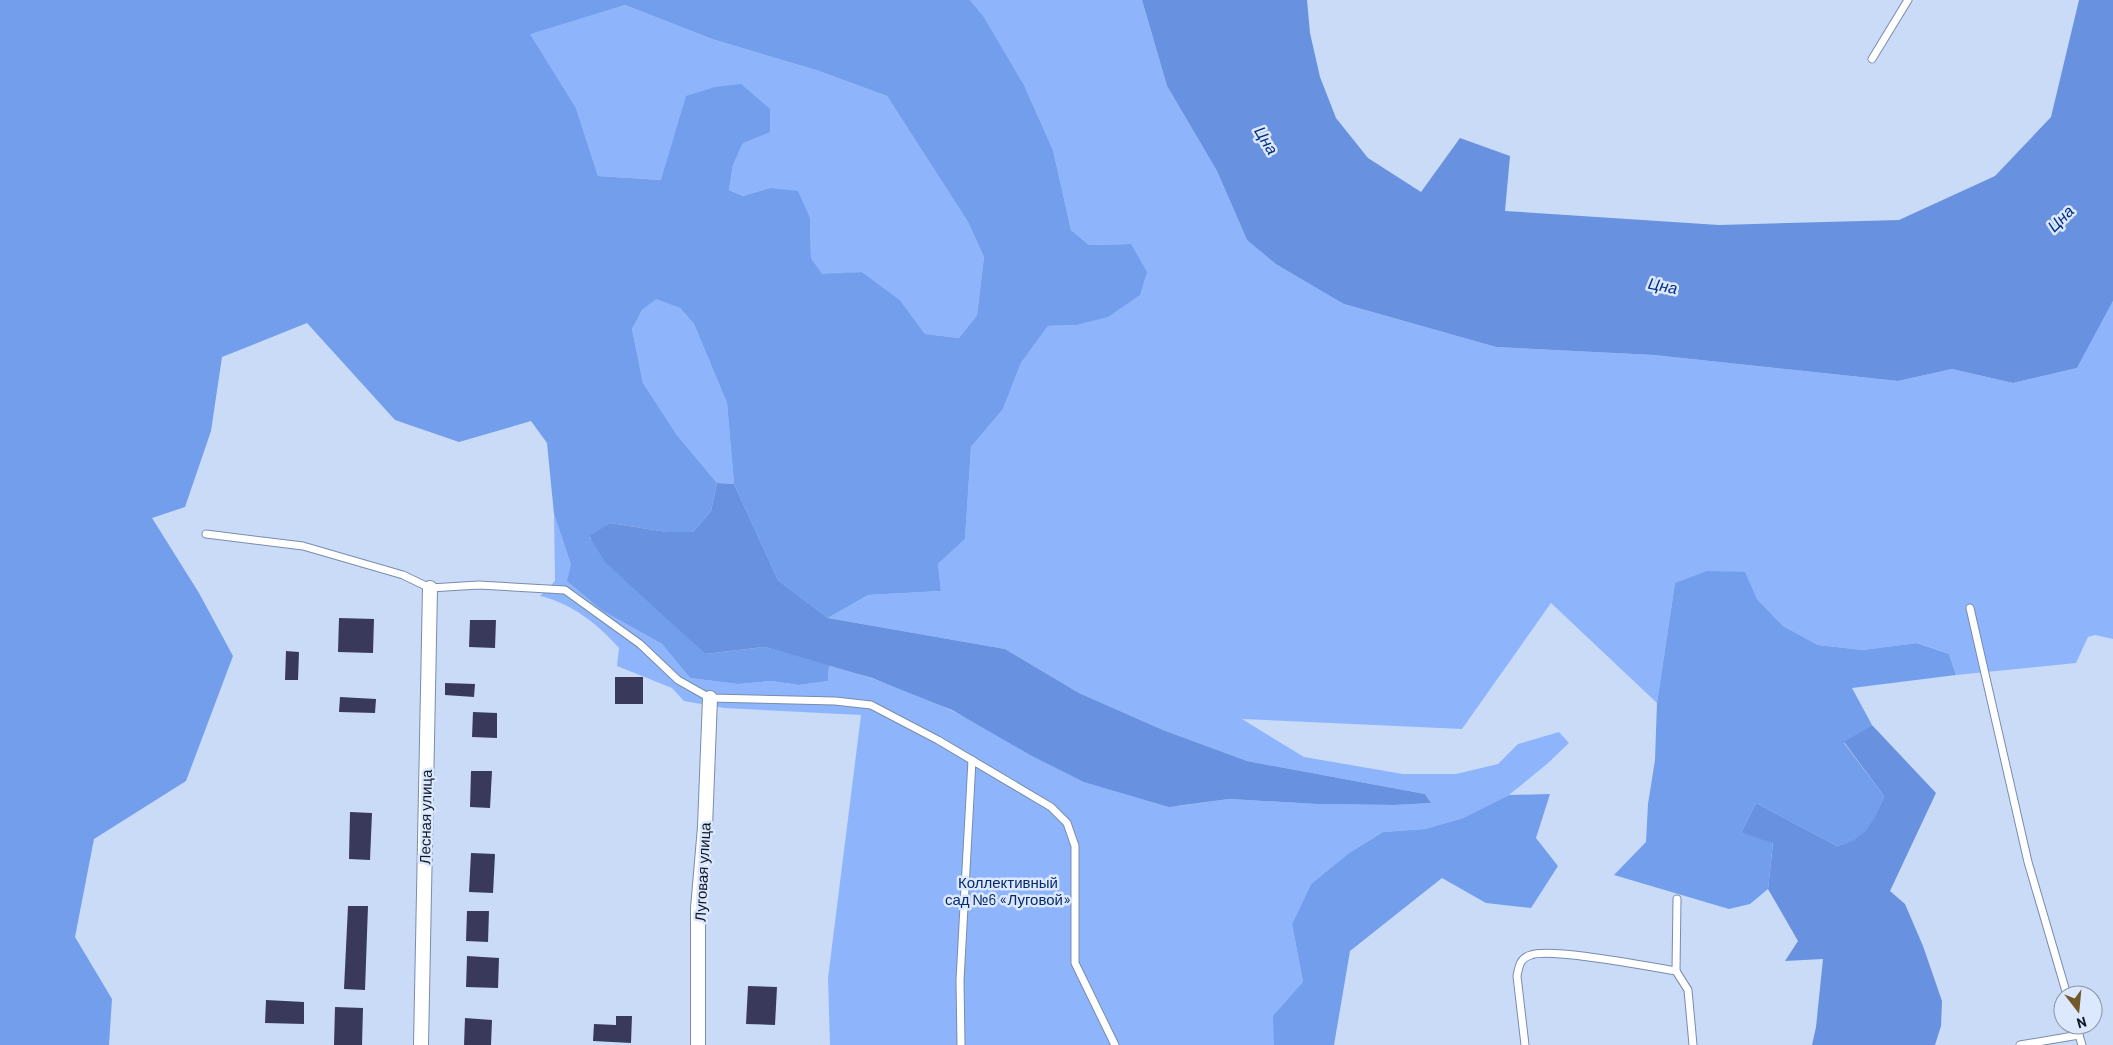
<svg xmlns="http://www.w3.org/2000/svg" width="2113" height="1045" font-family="Barlow,sans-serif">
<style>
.green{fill:#8eb5fc}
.forest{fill:#739eec;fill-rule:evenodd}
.water{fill:#6892e0}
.building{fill:#393a5b}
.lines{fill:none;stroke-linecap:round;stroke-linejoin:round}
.service-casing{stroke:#788cae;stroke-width:9}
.minor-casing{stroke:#788cae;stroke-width:16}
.service{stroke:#fff;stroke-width:7}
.minor{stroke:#fff;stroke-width:14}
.labels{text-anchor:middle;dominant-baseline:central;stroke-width:5;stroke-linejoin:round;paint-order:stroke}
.street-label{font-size:15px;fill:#101724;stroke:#dbe8fe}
.park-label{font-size:15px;fill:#06296d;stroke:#dbe8fe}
.water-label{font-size:16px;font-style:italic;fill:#002e86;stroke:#dbe8fe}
</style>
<rect width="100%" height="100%" fill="#cadbf8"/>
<g class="green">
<path d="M 970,0 L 1142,0 L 1167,86 L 1217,171 L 1247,240 L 1344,304 L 1496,347 L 1654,355 L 1898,381 L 1952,369 L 2013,383 L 2077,368 L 2113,301 L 2113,639 L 2095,635 L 2088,637 L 2076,663 L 1956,675 L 1949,654 L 1918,643 L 1863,650 L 1818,645 L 1783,626 L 1757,599 L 1744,572 L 1675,583 L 1657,703 L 1551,603 L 1462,729 L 1242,719 L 1304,757 L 1403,774 L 1456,774 L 1498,764 L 1518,744 L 1559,732 L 1569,743 L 1547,764 L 1509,795 L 1463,818 L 1425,829 L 1383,832 L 1349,853 L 1311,884 L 1292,924 L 1303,982 L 1305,1045 L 830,1045 L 828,978 L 861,715 L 724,708 L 684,701 L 672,688 L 617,666 L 619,648 C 598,624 571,603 540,596 L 555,581 L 554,514 L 571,565 L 603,611 L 662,644 L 690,678 L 738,684 L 771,681 L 799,685 L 828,681 L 829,665 C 880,680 932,698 979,725 L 1178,806 L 1229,799 L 1317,804 L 1395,805 L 1431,803 L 1425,794 L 1247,761 L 1163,730 L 1079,693 L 1005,649 L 828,618 L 868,595 L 941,591 L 938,564 L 965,539 L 971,447 L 1003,409 L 1021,363 L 1048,326 L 1076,325 L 1131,244 L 1089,245 L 1071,230 L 1053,150 L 1024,85 L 984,17 Z"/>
<path d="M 625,5 L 712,39 L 816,70 L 887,96 L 968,222 L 984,257 L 977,315 L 959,338 L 925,334 L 900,300 L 862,272 L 822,275 L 811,258 L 810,218 L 770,188 L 743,196 L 729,190 L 733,165 L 743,143 L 686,97 L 662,180 L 598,176 L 576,108 L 529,33 Z"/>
<path d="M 655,298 L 680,308 L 694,324 L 727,403 L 734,484 L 717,483 L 677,435 L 643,383 L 632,329 L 642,310 Z"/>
</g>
<g class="forest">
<path d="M 0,0 L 970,0 L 984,17 L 1024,85 L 1053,150 L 1071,230 L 1089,245 L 1131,244 L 1147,272 L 1140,295 L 1108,317 L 1076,325 L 1048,326 L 1021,363 L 1003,409 L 971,447 L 965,539 L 938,564 L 941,591 L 868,595 L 828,618 L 778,580 L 734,484 L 727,403 L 694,324 L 680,308 L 656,299 L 642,310 L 632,329 L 643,383 L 677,435 L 717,483 L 711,511 L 693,532 L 667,532 L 610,523 L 589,537 L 668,619 L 705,654 L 765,647 L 829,665 L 828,681 L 799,685 L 771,681 L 738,684 L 690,678 L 662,644 L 603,611 L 567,581 L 571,565 L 554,514 L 547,443 L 531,421 L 459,442 L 395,420 L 307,323 L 222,357 L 211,431 L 185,507 L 152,518 L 199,593 L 233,656 L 186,781 L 94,839 L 75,937 L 112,999 L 109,1045 L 0,1045 ZM 625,5 L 712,39 L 816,70 L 887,96 L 968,222 L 984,257 L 977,315 L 959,338 L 925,334 L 900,300 L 862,272 L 822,274 L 811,258 L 810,218 L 798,191 L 770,188 L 743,196 L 729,190 L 733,165 L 743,143 L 770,132 L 770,109 L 741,84 L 715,87 L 686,96 L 661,180 L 598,176 L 576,108 L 530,34 Z"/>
<path d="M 1707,571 L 1745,572 L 1757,599 L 1783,626 L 1818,645 L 1863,650 L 1917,643 L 1949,654 L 1956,675 L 1852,688 L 1872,725 L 1844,743 L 1884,796 C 1873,822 1867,839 1837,846 L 1756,803 L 1741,833 L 1773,842 L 1768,889 L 1750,904 L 1729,909 L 1614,875 L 1646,842 L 1648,804 L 1655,760 L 1657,703 L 1675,583 Z"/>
<path d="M 1550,794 L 1536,838 L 1558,866 L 1531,908 L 1486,903 L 1442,878 L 1350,951 L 1334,1045 L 1274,1045 L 1273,1016 L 1303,982 L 1292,924 L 1311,884 L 1349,853 L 1383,832 L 1425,829 L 1463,818 L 1509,795 Z"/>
</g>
<g class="water">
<path d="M 1142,0 L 1307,0 L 1310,33 L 1320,77 L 1336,118 L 1368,158 L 1421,192 L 1460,138 L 1510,156 L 1505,211 L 1719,225 L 1899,220 L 1995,176 L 2051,117 L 2079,0 L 2113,0 L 2113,301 L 2077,368 L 2013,383 L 1952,369 L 1898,381 L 1654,355 L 1496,347 L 1344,304 L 1276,264 L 1247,240 L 1217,171 L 1167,86 Z"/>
<path d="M 717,483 L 734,484 L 778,580 L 828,618 L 1005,649 L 1079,693 L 1163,730 L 1247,761 L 1425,794 L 1431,803 L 1395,805 L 1317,804 L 1229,799 L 1169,807 L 1084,782 L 1032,756 L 952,710 L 872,678 L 765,647 L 705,654 L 605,562 L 589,536 L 610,523 L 667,532 L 693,532 L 711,511 Z"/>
<path d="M 1872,725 L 1936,793 L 1890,891 L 1905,904 L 1923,946 L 1942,1001 L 1941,1026 L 1935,1045 L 1812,1045 L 1816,1027 L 1823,959 L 1785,961 L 1798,941 L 1768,889 L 1773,843 L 1741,833 L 1756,803 L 1837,846 C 1866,839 1873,822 1884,796 L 1844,742 Z"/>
</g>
<g class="building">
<path d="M 339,618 L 374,619 L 373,653 L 338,652 Z"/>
<path d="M 470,620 L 496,620 L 495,648 L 469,647 Z"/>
<path d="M 286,651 L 299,652 L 298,680 L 285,680 Z"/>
<rect x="615" y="677" width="28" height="27"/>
<path d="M 445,683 L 475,684 L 474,697 L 445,695 Z"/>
<path d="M 340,697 L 376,699 L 375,713 L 339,712 Z"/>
<path d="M 473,712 L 497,713 L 497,738 L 472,737 Z"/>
<path d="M 471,771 L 492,771 L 490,808 L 470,807 Z"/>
<path d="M 350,812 L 372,813 L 370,860 L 349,859 Z"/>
<path d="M 471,853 L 495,854 L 493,893 L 469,892 Z"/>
<path d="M 348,906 L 368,906 L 365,990 L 344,989 Z"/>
<path d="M 467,911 L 489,911 L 488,942 L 466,941 Z"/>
<path d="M 467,956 L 499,958 L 498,988 L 466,987 Z"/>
<path d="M 748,986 L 777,987 L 775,1025 L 746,1024 Z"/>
<path d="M 266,1000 L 304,1002 L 304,1024 L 265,1023 Z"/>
<path d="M 335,1007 L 363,1008 L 362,1045 L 334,1045 Z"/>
<path d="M 616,1016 L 632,1016 L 631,1043 L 593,1041 L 594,1024 L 616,1025 Z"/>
<path d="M 465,1018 L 492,1020 L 491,1045 L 464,1045 Z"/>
</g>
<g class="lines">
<g class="service-casing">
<g id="service">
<path d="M 1872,59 L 1908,0"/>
<path d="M 206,534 L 303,546 L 403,575 L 430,588 L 479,585 L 565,590 L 640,644 L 678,680 L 710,698 L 835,701 L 871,705 L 938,740 L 1051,807 L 1067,823 L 1075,846 L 1075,963 L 1115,1045"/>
<path d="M 1970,608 L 2028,862 L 2067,995"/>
<path d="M 1676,971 L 1677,899"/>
<path d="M 2076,1025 L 2082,1045"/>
<path d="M 961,1045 L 960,980 L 972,760"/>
<path d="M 1525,1045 L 1517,976 C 1519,966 1520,958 1531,955 C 1550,947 1651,967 1676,971 L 1688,990 L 1693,1045"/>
<path d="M 2020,1045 L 2079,1035"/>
</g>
</g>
<g class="minor-casing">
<g id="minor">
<path d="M 421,1045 L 430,588"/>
<path d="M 698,1045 L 698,908 L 705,827 L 710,698"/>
</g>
</g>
<use href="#service" class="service"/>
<use href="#minor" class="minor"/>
</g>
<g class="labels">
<g class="street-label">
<text transform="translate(425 817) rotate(-89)">Лесная улица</text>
<text transform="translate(702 872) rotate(-87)">Луговая улица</text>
</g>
<g class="park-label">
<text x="1008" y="882">Коллективный<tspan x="1008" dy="17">сад №6 «Луговой»</tspan></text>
</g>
<g class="water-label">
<text transform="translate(1267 140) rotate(59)">Цна</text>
<text transform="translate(2060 218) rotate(-45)">Цна</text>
<text transform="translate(1663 285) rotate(11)">Цна</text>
</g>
</g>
<g transform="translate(2078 1010) rotate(164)"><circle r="24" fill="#dbe8fe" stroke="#8a94a7"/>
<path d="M0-4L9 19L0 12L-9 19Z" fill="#72592a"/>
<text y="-8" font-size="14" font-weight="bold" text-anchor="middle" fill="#101724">N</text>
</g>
</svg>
